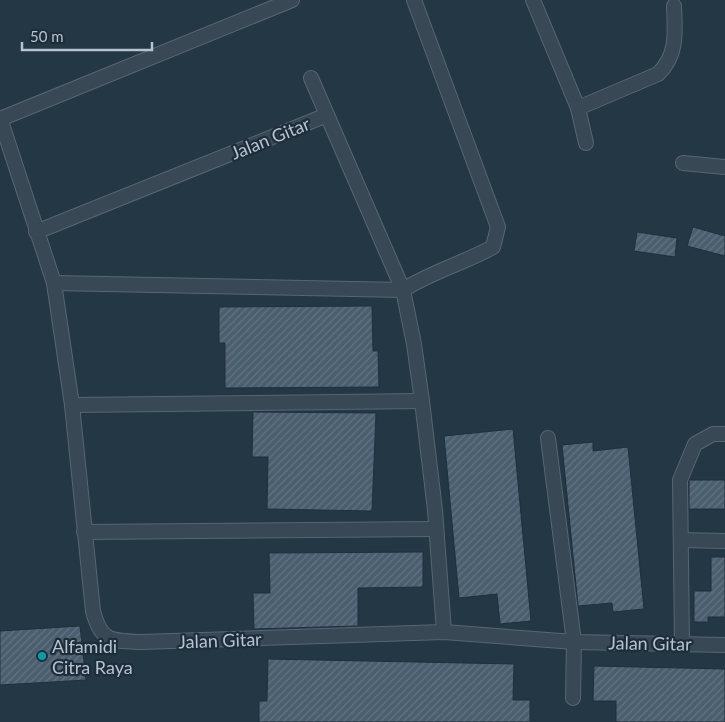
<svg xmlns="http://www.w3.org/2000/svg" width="725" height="722" font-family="Lato,sans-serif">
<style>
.building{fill:url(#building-hatch);stroke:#202f3c}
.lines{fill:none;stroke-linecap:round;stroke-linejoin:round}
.minor-casing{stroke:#586672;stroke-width:16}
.minor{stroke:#394855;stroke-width:14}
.culture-dot{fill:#0f9aa8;stroke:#1e2d3a;stroke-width:2}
.labels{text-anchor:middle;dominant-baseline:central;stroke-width:4.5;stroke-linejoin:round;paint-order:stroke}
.street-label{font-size:18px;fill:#b7c3ce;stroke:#1e2d3a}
.poi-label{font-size:18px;fill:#b7c3ce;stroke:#1e2d3a;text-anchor:start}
</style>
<defs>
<pattern id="building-hatch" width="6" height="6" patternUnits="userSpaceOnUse" patternTransform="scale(1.25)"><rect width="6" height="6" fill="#4b5e6f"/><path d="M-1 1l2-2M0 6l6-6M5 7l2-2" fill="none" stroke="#637382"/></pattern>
</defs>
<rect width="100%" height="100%" fill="#243745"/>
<g class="building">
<path d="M 693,227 L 725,236 L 725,256 L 687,246 Z"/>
<path d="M 637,232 L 677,238 L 675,257 L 634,251 Z"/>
<path d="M 372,306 L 373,351 L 378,351 L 379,387 L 225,388 L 225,343 L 219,343 L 219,307 Z"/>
<path d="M 253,412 L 376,413 L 372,511 L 267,509 L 268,457 L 252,457 Z"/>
<path d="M 513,429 L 531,621 L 500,624 L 497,594 L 459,598 L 444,436 Z"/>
<path d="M 593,442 L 593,451 L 628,447 L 644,609 L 613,612 L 612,603 L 578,606 L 562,445 Z"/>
<rect x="689" y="480" width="36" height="29"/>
<path d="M 423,552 L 423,587 L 358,588 L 358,626 L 254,629 L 253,593 L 270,593 L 269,553 Z"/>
<path d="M 711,557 L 725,557 L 725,617 L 708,617 L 708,622 L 694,622 L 694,591 L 711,591 Z"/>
<path d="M 80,626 L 86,680 L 0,685 L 0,631 Z"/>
<path d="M 268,659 L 514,664 L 513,700 L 530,700 L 530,722 L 259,722 L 259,701 L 267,701 Z"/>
<path d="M 594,666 L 725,669 L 725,722 L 616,722 L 616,701 L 593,701 Z"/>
</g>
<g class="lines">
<g class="minor-casing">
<g id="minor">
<path d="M 533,0 L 578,108 L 586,143"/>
<path d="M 311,78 L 403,290 L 414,344 L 422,401 L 435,510 L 444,632"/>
<path d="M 578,108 L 658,74 C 678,55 675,32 674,6"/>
<path d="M 0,118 L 54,283 L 72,405 L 93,611 C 101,642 111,641 141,642 L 444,632 L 574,642 L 725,645"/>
<path d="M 0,119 L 292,0"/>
<path d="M 683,163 L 725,167"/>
<path d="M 36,232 L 327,115"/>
<path d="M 54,283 L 403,290 C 431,272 464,263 493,247 L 498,227 L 414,0"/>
<path d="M 72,405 L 422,401"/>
<path d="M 548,438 L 574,642 L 573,698"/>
<path d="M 84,532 L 435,529"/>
<path d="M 681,540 L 725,541"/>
<path d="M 682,644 L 680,480 L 695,444 L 713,434 L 725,434"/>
</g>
</g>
<use href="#minor" class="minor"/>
</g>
<circle class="culture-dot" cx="42" cy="656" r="5"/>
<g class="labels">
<g class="street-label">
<text transform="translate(270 138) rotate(-22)">Jalan Gitar</text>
<text transform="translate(220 640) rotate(-2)">Jalan Gitar</text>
<text transform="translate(650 643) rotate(1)">Jalan Gitar</text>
</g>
<g class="poi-label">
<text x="52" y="646">Alfamidi<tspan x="52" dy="21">Citra Raya</tspan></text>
</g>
</g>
<path d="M22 42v8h130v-8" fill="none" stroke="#b7c3ce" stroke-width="2.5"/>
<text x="30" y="42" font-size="15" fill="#b7c3ce" stroke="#1e2d3a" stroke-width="4" paint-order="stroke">50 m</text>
</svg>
